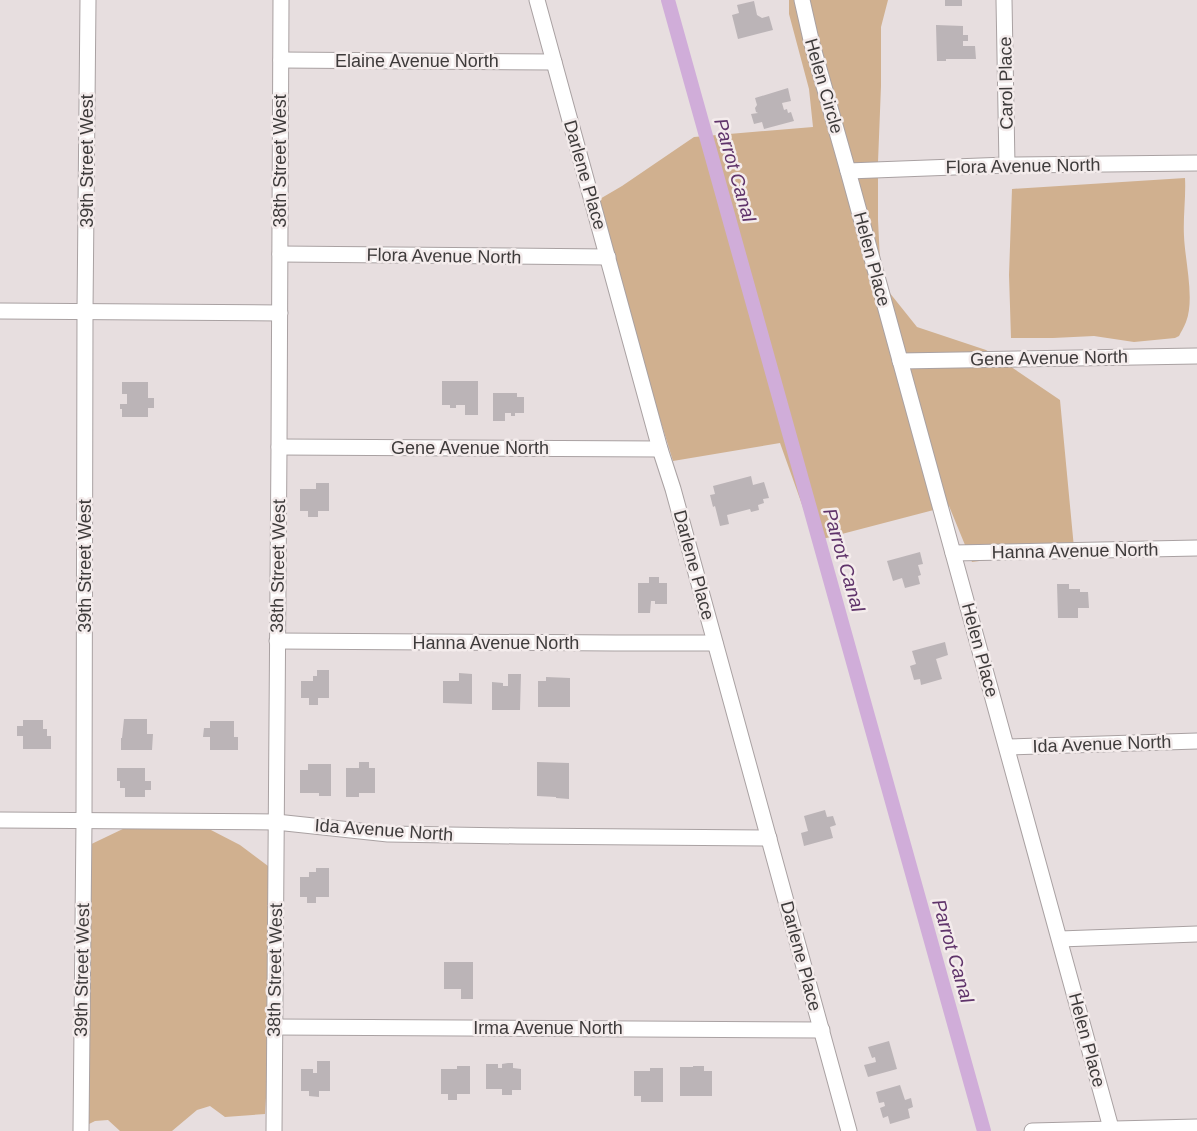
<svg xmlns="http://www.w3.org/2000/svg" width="1197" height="1131" font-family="Arial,sans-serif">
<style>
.green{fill:#d0b08f}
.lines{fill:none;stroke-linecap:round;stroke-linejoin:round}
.canal{stroke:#d0add9;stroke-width:14}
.building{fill:#bbb4b7}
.street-casing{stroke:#a9a1a2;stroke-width:17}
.street{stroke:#fff;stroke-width:15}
.labels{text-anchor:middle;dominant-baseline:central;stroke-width:5;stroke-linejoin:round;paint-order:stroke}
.street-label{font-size:18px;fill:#3e3b3b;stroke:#f4ecec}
.water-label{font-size:19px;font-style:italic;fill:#5f336a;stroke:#f4ecec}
</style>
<rect width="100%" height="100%" fill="#e7dedf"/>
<g class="green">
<path d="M 789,0 L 888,0 L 881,27 L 881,86 L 878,162 L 878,220 L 881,282 L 917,327 L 986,350 L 1060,400 L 1074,548 L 972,562 L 949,506 L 815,541 L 780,443 L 673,461 L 593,203 L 622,186 L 694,137 L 813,127 L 809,89 L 789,14 Z"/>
<path d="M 1185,178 C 1186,197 1183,217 1184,236 C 1185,261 1195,299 1186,322 C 1184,327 1181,332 1179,336 L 1175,338 L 1134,342 L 1094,336 L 1053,338 L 1011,338 L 1009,275 L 1012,189 Z"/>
<path d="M 177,822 L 209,829 L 240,845 L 276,872 L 271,1017 L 265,1114 L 225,1117 L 210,1106 L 197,1110 L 172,1131 L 120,1131 L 108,1120 L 95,1121 L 83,1127 L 81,849 L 127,827 Z"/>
</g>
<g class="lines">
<path class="canal" d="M 668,0 L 984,1131"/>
</g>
<g class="building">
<rect x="945" y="0" width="17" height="6"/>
<path d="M 754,1 L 757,15 L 762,18 L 769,16 L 773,30 L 738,39 L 732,15 L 739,13 L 737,5 Z"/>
<path d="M 936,25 L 963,26 L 963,35 L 968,35 L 968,41 L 963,41 L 963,46 L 975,46 L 976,59 L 946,59 L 946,61 L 937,61 Z"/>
<path d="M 788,88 L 791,101 L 782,103 L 784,110 L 787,109 L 788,113 L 791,112 L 794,121 L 764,129 L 762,122 L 754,124 L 751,114 L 758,113 L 756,112 L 755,108 L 757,105 L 755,98 Z"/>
<path d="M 442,381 L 478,381 L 478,415 L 465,415 L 465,405 L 456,405 L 456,408 L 450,408 L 450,405 L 442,405 Z"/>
<path d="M 122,382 L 148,382 L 148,398 L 154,398 L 154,408 L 148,408 L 148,417 L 122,417 L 122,409 L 120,409 L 120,404 L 127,404 L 127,394 L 122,394 Z"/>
<path d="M 493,393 L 517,393 L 517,397 L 524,397 L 524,413 L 515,413 L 515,416 L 511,416 L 511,413 L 505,413 L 505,421 L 493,421 Z"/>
<path d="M 751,476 L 753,485 L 764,482 L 769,498 L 763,499 L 764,503 L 758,505 L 759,510 L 751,512 L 750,509 L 727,515 L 729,524 L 720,526 L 715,506 L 713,507 L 710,495 L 715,494 L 713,486 Z"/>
<path d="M 316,483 L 329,483 L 329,511 L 318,511 L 318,517 L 308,517 L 308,511 L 300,511 L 300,489 L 316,489 Z"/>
<path d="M 920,552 L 923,564 L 918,565 L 921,575 L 918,576 L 920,584 L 905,588 L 902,578 L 893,581 L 887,561 Z"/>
<path d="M 649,577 L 659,577 L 659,583 L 667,583 L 667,604 L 655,604 L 655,601 L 651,601 L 650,613 L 638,613 L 638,583 L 649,583 Z"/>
<path d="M 1057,584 L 1069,584 L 1069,589 L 1080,589 L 1080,592 L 1088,592 L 1089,608 L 1078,608 L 1078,618 L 1058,618 Z"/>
<path d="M 945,642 L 948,655 L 936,659 L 942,679 L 921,685 L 920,679 L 914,680 L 910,666 L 916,664 L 912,651 Z"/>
<path d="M 317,670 L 329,670 L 329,698 L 318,698 L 318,705 L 309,705 L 309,698 L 301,698 L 301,681 L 313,681 L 313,676 L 317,676 Z"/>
<path d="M 459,673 L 472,674 L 472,704 L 443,703 L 443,681 L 459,681 Z"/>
<path d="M 508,674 L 521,674 L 520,710 L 492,710 L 492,682 L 503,683 L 503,686 L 508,686 Z"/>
<path d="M 546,677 L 570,678 L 570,707 L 538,707 L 538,681 L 546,681 Z"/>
<path d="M 124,719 L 147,719 L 147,734 L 153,734 L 152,750 L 121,750 L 121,738 L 122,738 Z"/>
<path d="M 23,720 L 43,720 L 43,729 L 47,729 L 47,736 L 51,736 L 51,749 L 23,749 L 23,736 L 17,736 L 17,726 L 23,726 Z"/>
<path d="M 210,721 L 234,721 L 234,737 L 238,737 L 238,750 L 210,750 L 210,737 L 203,737 L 204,728 L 210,728 Z"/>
<path d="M 359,762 L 369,762 L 369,768 L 375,768 L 375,793 L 359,793 L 359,797 L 346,797 L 346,768 L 359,768 Z"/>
<path d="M 537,762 L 569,763 L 569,799 L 556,798 L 556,797 L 537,796 Z"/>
<path d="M 308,764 L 331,764 L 331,796 L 319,796 L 319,793 L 300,793 L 300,770 L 308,770 Z"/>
<path d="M 117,768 L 145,768 L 145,781 L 151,781 L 151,790 L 145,790 L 145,797 L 125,797 L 125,788 L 120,788 L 120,781 L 117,781 Z"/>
<path d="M 825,810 L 827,817 L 833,816 L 836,825 L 830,827 L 833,838 L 804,846 L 801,833 L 808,831 L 804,816 Z"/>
<path d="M 316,868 L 329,868 L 329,897 L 316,897 L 316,903 L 307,903 L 307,897 L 300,897 L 300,877 L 309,877 L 309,872 L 316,872 Z"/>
<path d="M 444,962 L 473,962 L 473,999 L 461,999 L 461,989 L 444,989 Z"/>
<path d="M 889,1041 L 897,1069 L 868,1077 L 864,1065 L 876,1062 L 875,1057 L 872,1058 L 868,1047 Z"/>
<path d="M 317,1061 L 330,1061 L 330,1091 L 319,1091 L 319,1097 L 309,1096 L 309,1091 L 301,1091 L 301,1069 L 313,1069 L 313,1073 L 317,1073 Z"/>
<path d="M 508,1063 L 513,1063 L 513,1068 L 521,1069 L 521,1090 L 512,1090 L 512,1095 L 502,1095 L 502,1089 L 486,1089 L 486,1064 L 498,1064 L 498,1068 L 502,1068 L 502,1064 Z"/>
<path d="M 457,1066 L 470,1066 L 470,1094 L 457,1094 L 457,1100 L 448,1100 L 448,1094 L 441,1094 L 441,1069 L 457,1069 Z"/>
<path d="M 693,1066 L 704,1066 L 704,1071 L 712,1071 L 712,1096 L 680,1096 L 680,1067 L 693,1067 Z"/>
<path d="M 650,1068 L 663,1068 L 663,1102 L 641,1102 L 641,1096 L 634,1096 L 634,1071 L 650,1071 Z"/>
<path d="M 900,1085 L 905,1100 L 911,1098 L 913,1107 L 908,1109 L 910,1118 L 890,1124 L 888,1116 L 883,1118 L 880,1108 L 885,1106 L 884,1102 L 879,1103 L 876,1092 Z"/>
</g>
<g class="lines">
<g class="street-casing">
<g id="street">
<path d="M 537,0 L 660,449 L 673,489 L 849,1131"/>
<path d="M 802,0 L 812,44 L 848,171 L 1111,1128"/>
<path d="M 1004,0 L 1007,165"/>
<path d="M 281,60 L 554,62"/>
<path d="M 848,171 L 1007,165 L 1197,163"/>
<path d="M 280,254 L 608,257"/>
<path d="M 0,311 L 280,313"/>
<path d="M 900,361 L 1197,356"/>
<path d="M 279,447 L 660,449"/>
<path d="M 953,553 L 1197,548"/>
<path d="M 277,641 L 615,643 L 715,643"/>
<path d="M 1007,747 L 1197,741"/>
<path d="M 0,820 L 276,822 L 388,834 L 517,836 L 769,838"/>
<path d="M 1060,939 L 1197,934"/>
<path d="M 274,1027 L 822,1030"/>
<path d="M 81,1131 L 84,821 L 85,311 L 88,0"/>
<path d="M 274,1131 L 279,447 L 281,0"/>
<path d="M 1032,1131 L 1197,1127"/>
</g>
</g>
<use href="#street" class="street"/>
</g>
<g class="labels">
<g class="street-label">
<text x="417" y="61">Elaine Avenue North</text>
<text transform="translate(1006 83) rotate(-91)">Carol Place</text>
<text transform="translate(824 86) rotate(74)">Helen Circle</text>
<text transform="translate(87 161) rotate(-90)">39th Street West</text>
<text transform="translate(280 161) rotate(-90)">38th Street West</text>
<text transform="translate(1023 166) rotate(-1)">Flora Avenue North</text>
<text transform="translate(585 175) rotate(74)">Darlene Place</text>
<text transform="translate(444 256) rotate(1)">Flora Avenue North</text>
<text transform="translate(872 259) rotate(75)">Helen Place</text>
<text transform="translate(1049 358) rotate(-1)">Gene Avenue North</text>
<text x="470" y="448">Gene Avenue North</text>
<text transform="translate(1075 551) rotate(-1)">Hanna Avenue North</text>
<text transform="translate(694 565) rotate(75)">Darlene Place</text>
<text transform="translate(85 566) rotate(-90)">39th Street West</text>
<text transform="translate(278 566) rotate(-89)">38th Street West</text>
<text x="496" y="643">Hanna Avenue North</text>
<text transform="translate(980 650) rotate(75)">Helen Place</text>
<text transform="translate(1102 744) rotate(-2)">Ida Avenue North</text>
<text transform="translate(384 830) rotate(4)">Ida Avenue North</text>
<text transform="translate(801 956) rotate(75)">Darlene Place</text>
<text transform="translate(82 970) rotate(-89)">39th Street West</text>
<text transform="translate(275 970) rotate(-89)">38th Street West</text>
<text x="548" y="1028">Irma Avenue North</text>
<text transform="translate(1087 1040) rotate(75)">Helen Place</text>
</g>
<g class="water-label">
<text transform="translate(735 170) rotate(74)">Parrot Canal</text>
<text transform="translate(844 560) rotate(74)">Parrot Canal</text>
<text transform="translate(953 951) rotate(74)">Parrot Canal</text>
</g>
</g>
</svg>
